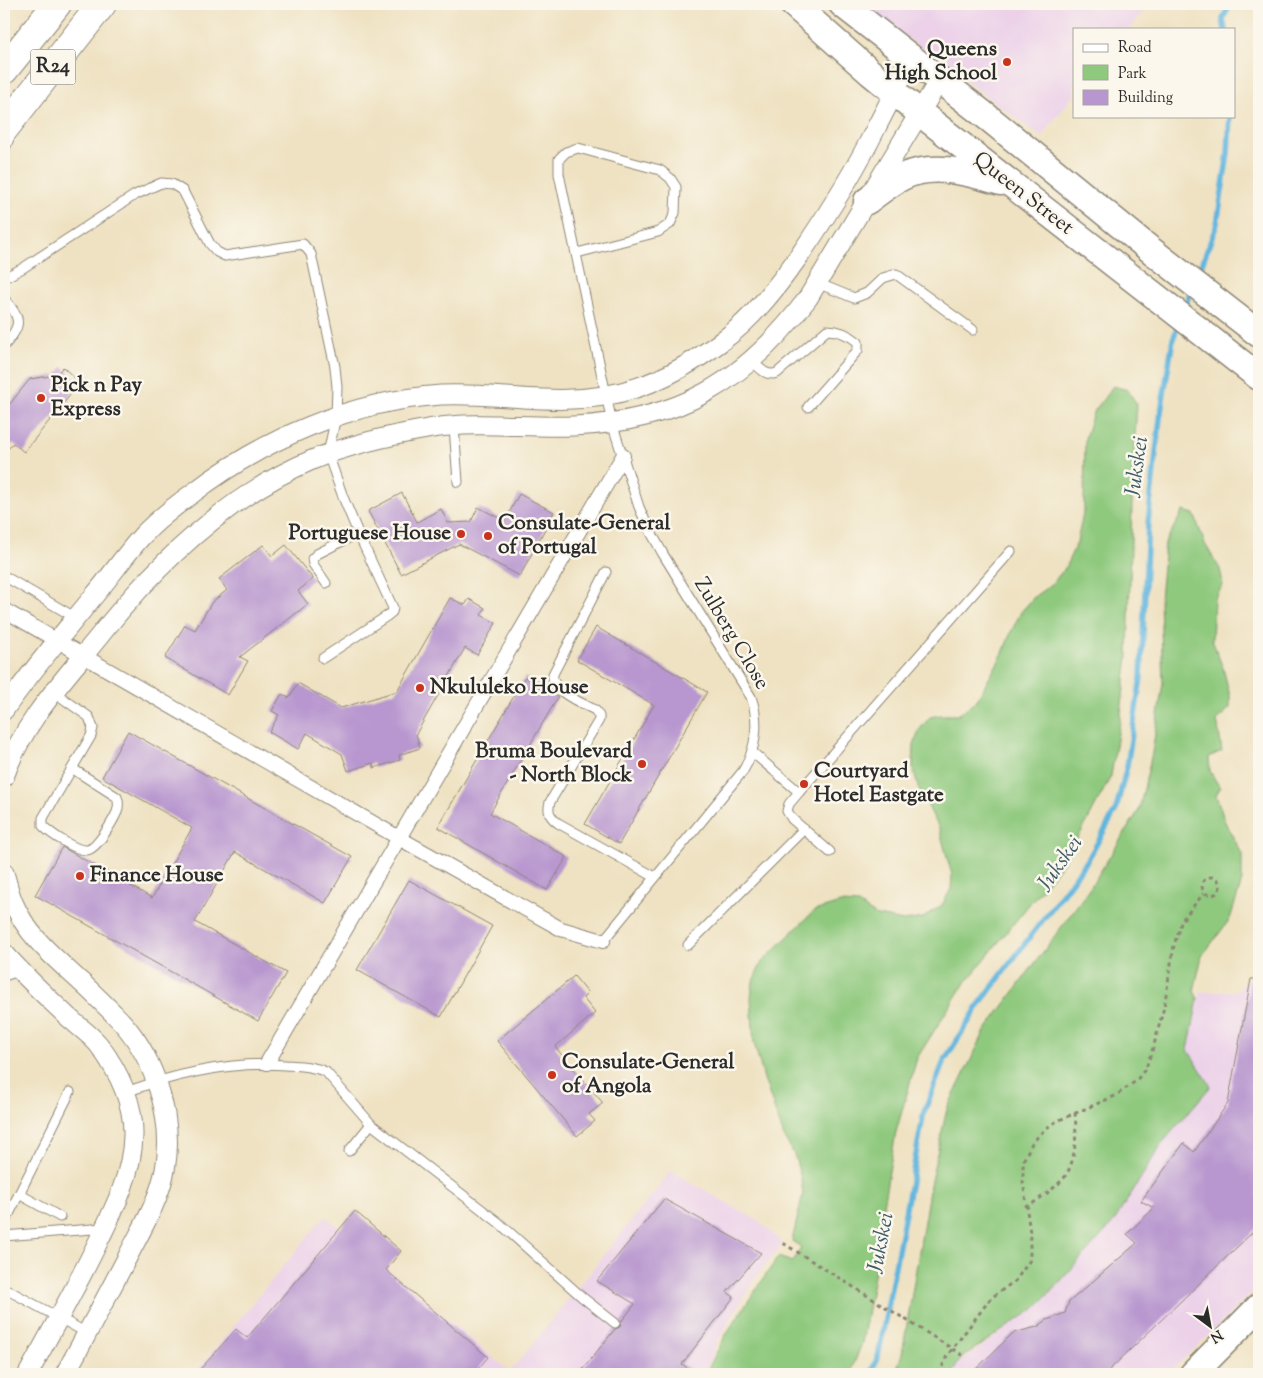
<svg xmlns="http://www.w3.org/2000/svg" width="1263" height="1378" font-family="'Sorts Mill Goudy',serif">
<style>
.built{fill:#ecd1e9}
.green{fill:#8fc97e;stroke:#5d7a54}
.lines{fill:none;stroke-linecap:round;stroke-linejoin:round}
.stream{stroke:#62b6de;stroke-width:5.5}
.building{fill:#b896cf}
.service-casing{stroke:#8d8676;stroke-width:11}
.pedestrian-casing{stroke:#8d8676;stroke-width:16}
.minor-casing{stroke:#8d8676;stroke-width:21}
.secondary-casing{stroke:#8d8676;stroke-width:29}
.primary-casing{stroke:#8d8676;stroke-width:30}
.path{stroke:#8d8676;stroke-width:3;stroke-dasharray:4 4;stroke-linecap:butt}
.service{stroke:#fff;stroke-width:9}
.pedestrian{stroke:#fff;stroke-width:14}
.minor{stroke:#fff;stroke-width:19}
.secondary{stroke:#fff;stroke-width:26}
.primary{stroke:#fff;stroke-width:28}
.path-bridge{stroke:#8d8676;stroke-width:3;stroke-dasharray:4 4;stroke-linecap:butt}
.poi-dot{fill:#c8321e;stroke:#fbf7ec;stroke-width:2}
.labels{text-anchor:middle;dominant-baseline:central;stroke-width:5;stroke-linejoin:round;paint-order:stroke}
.shield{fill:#fbf7ec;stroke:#696865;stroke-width:1}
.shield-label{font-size:20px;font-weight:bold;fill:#2b2b2b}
.poi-label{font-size:21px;font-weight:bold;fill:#2b2b2b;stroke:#fbf7ec;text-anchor:start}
.street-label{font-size:21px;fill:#2b2b2b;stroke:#fbf7ec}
.water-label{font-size:22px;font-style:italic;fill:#3e5c6a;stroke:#fbf7ec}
</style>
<rect width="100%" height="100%" fill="#fbf7ec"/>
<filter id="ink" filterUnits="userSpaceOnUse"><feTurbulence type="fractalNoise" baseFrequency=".02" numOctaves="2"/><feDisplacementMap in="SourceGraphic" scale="10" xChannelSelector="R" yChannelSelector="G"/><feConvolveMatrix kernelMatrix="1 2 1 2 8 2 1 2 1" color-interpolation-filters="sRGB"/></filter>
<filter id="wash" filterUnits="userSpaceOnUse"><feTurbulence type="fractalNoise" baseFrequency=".0096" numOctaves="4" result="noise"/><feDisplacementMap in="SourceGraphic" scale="20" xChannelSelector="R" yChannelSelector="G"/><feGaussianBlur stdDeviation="1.12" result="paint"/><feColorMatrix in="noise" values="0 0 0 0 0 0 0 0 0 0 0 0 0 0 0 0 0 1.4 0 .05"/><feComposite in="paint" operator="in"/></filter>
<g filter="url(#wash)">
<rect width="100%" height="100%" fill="#efe2c2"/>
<g class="built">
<path d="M 862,4 L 1149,4 L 1129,29 L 1074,29 L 1074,95 L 1041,137 Z"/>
<path d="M 1259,969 L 1259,1286 L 1168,1374 L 953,1374 L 958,1363 L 1037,1307 L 1113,1223 L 1163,1142 L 1210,1086 L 1188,1050 L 1200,992 L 1237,991 Z"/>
<path d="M 671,1171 L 760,1222 L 783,1243 L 757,1275 L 718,1340 L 704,1374 L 194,1374 L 325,1216 L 510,1372 Z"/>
</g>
<g class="green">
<path d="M 1113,386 L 1128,390 L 1137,405 L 1133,466 L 1128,656 L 1120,721 L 1111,776 L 1087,822 L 1065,860 L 960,990 L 917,1058 L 896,1132 L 883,1205 L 874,1276 L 862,1343 L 850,1374 L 705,1374 L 728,1331 L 778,1257 L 793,1262 L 801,1247 L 792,1241 L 803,1194 L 801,1178 L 794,1154 L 784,1137 L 765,1082 L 754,1043 L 751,998 L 753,981 L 762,962 L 814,911 L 840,903 L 858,904 L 877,916 L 904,921 L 923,918 L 942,905 L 951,889 L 952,875 L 939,828 L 918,787 L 913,767 L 914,744 L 920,729 L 930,717 L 941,715 L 958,715 L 977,700 L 1003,653 L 1011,632 L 1021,612 L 1035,596 L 1052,584 L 1065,568 L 1077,542 L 1084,509 L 1085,438 L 1093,413 Z"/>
<path d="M 1183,511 L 1194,514 L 1205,544 L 1220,569 L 1223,585 L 1214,599 L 1212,640 L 1223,668 L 1230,696 L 1230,708 L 1217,720 L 1222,751 L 1209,757 L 1210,771 L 1220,788 L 1216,795 L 1225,822 L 1242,854 L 1242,881 L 1230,919 L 1202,956 L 1194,991 L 1198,999 L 1188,1050 L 1211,1086 L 1163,1142 L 1113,1223 L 1037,1307 L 964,1356 L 958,1363 L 952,1374 L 895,1374 L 902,1354 L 930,1185 L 947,1109 L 985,1031 L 1090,888 L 1139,810 L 1152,753 L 1163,683 L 1160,600 L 1165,543 Z"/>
</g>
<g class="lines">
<g class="stream">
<path d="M 1225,29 L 1223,19 L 1230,4"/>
<path d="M 1197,277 L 1217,224 L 1228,153 L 1230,116"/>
<path d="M 1184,309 L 1191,290"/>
<path d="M 870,1374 L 878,1357 L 924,1112 L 944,1061 L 981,1002 L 1087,861 L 1116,810 L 1127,766 L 1141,677 L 1148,523 L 1160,418 L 1173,339 L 1179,323"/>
</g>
</g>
<g id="blocks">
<g class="building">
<path d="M 63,367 L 80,383 L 24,452 L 13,443 L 4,454 L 4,411 L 30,379 L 56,375 Z"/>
<path d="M 402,493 L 417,522 L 441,509 L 448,523 L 471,522 L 478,507 L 505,521 L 519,494 L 554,512 L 520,576 L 459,544 L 401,574 L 368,511 Z"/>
<path d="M 263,545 L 272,556 L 286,545 L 313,579 L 298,591 L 308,604 L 240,657 L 248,661 L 228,695 L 165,658 L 185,625 L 195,630 L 212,602 L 227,590 L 219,579 Z"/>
<path d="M 450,598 L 465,605 L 469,599 L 485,608 L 481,615 L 496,623 L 477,655 L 465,648 L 416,734 L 420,748 L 399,755 L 400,760 L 374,768 L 373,763 L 348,771 L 342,754 L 307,733 L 298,749 L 269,732 L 279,715 L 272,711 L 282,694 L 289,698 L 298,683 L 341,708 L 397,691 Z"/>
<path d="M 596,627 L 707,692 L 619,844 L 585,824 L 654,705 L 577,660 Z"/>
<path d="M 525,677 L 558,697 L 490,813 L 567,857 L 547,890 L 438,827 Z"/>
<path d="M 128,731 L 352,857 L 325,903 L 235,852 L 195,922 L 286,973 L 258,1021 L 35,895 L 62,847 L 152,898 L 192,828 L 102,777 Z"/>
<path d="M 409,880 L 492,926 L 441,1017 L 357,970 Z"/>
<path d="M 574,976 L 588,993 L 583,998 L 595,1013 L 555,1047 L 603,1103 L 589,1114 L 595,1121 L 577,1136 L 497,1041 Z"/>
<path d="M 1251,979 L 1259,979 L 1259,1226 L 1105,1374 L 971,1374 L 1013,1333 L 1037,1327 L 1047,1320 L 1065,1313 L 1069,1302 L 1137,1243 L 1127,1234 L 1154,1208 L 1141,1201 L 1184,1143 L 1194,1152 L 1228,1103 Z"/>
<path d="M 664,1199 L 761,1253 L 727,1292 L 734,1297 L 682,1364 L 696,1374 L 579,1374 L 615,1329 L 620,1327 L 621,1322 L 635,1304 L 597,1281 Z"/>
<path d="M 355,1211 L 401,1251 L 386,1270 L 488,1357 L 474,1374 L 196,1374 L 236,1329 L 247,1338 Z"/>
</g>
</g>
</g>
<g filter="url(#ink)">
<use href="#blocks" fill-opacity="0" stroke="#8d8676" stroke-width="1"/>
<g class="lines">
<g class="service-casing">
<g id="service">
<path d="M 4,151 L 12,131"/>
<path d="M 577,253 L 658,232 L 670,224 L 675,213 L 676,187 L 670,178 L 660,170 L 578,148 L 566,152 L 559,159 L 559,174 L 612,423 L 639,507 L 647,525 L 663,554 L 751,697 C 760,722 756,749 743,771 L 603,941"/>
<path d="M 4,278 L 23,268 L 135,195 L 161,183 L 172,184 L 183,191 L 210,244 L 217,252 L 225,256 L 303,244 L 311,254 L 335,367 L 337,387 L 336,416 L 328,454 L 343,497 L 358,533 L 393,608 L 392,612 L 387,616 L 323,658"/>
<path d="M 817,283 L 854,298 L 867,293 L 883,278 L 896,274 L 973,330"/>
<path d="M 4,299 C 23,319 21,326 4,346"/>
<path d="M 752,361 C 760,368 766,377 777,373 L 827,330 C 839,330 848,334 858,342 L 858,350 L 808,407"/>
<path d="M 454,426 L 458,482"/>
<path d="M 606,572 L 553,674 C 550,691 582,703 595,710 L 599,716 L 599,720 L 550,802 C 547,812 550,817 558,823 L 655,877"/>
<path d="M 4,576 L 76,618"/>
<path d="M 326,583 L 313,564 L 312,559 L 317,554 L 358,533"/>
<path d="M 54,692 L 89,717 L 93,728 L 91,736 L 43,818 L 43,826 C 51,834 76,851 87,850 C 97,849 113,821 117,812 C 119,806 119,802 117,797 L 73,769"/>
<path d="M 752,752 L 799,792 L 1011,551"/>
<path d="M 799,792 L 789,804 L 787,811 L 792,819 L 830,852"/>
<path d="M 688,945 L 804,829"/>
<path d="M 4,976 L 19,971"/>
<path d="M 126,1092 C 176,1074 231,1061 285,1065 C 300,1066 313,1066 326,1072 L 371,1124 L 498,1222 L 582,1297 L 615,1323"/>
<path d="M 349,1151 L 371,1124"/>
<path d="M 19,1194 L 60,1217"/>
<path d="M 4,1224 L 70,1092"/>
<path d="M 4,1236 L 105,1228"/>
<path d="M 4,1288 L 87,1333"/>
</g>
</g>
<g class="pedestrian-casing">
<g id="pedestrian">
<path d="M 4,610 L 399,838 L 561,929 L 603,941"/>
<path d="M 267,1063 L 623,456"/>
</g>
</g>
<g class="minor-casing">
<g id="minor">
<path d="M 4,710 C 31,671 63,634 93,597 C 110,577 125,555 142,536 C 157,520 175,506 193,493 C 264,439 351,401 441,395 C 475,393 509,398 543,399 C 614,403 666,383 722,341 C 754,318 779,284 802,252 C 829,212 855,171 876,128 C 888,105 899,82 912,59"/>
<path d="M 4,777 C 24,719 68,676 105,629 C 161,560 229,495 312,460 C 350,444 392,435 433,428 C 479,421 526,428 573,426 C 679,422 745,382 808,298 L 940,79"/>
<path d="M 4,873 C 7,882 9,893 13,902 C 27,936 55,958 81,982 C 92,992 103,1003 114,1014 C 153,1051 175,1117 165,1170 C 159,1200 143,1227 129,1254 C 108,1294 87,1334 65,1374"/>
<path d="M 4,953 C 24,976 46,996 68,1017 C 78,1026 91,1035 99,1045 C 119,1072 134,1102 133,1136 C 132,1174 115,1207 99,1240 C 77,1286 52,1330 28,1374"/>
</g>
</g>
<g class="secondary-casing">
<g id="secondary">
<path d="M 793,4 L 871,73 L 920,113 L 1259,377"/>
<path d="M 842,4 L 991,120 L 1152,251 L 1259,334"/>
<path d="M 867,201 C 878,193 890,183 902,177 C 933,162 970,173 1001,182"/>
<path d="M 1193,1374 L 1259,1307"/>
</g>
</g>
<g class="primary-casing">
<g id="primary">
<path d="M 4,70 L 57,4"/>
<path d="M 4,129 L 102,4"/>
</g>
</g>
<g class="path">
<circle cx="1211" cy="886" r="9"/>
<path d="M 1026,1208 C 1039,1199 1053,1190 1064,1178 C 1076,1163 1077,1132 1075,1113"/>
<path d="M 939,1374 L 947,1356 L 991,1298 L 1016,1280 L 1030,1260 L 1030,1233 L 1023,1181 L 1023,1161 L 1032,1143 L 1045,1129 L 1057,1121 L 1115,1096 L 1136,1081 L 1146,1068 L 1154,1045 L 1164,1007 L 1174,945 L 1182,920 L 1204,893"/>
</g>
<use href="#service" class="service"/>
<use href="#pedestrian" class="pedestrian"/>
<use href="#minor" class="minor"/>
<use href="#secondary" class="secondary"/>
<use href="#primary" class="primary"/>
<path class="path-bridge" d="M 783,1243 L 964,1356"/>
</g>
</g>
<g class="poi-dot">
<circle cx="1007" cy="62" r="5"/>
<circle cx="41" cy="398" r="5"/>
<circle cx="461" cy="534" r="5"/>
<circle cx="488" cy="536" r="5"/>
<circle cx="420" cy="688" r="5"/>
<circle cx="642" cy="764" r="5"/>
<circle cx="804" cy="784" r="5"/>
<circle cx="80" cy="876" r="5"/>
<circle cx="552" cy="1075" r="5"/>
</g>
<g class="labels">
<rect class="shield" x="30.5" y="49.5" width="45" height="35" rx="4"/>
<g class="shield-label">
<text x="53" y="67">R24</text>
</g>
<g class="poi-label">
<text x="997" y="50" text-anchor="end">Queens<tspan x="997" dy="24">High School</tspan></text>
<text x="51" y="386">Pick n Pay<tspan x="51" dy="24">Express</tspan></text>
<text x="498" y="524">Consulate-General<tspan x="498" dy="24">of Portugal</tspan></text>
<text x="451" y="534" text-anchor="end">Portuguese House</text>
<text x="430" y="688">Nkululeko House</text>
<text x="632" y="752" text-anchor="end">Bruma Boulevard<tspan x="632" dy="24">- North Block</tspan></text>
<text x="814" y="772">Courtyard<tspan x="814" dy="24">Hotel Eastgate</tspan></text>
<text x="90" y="876">Finance House</text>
<text x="562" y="1063">Consulate-General<tspan x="562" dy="24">of Angola</tspan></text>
</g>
<g class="street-label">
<text transform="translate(1023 194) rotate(38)">Queen Street</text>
<text transform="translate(731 634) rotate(59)">Zulberg Close</text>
</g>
<g class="water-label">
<text transform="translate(1138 467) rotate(-82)">Jukskei</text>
<text transform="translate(1061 864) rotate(-55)">Jukskei</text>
<text transform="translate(882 1243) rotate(-79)">Jukskei</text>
</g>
</g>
<rect width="1263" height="1378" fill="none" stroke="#fbf7ec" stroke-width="20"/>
<rect x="1073" y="28" width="162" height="90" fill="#fbf7ec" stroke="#a8a59f"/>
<rect x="1083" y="44" width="25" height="8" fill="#ffffff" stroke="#a8a59f"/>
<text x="1118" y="52" font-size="15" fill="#2b2b2b">Road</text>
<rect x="1083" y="65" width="25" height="15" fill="#8fc97e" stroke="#a8a59f"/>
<text x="1118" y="78" font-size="15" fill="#2b2b2b">Park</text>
<rect x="1083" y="90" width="25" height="15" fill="#b896cf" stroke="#a8a59f"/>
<text x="1118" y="102" font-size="15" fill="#2b2b2b">Building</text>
<g transform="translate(1210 1326) rotate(148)" stroke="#fbf7ec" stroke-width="4" paint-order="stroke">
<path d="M0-4L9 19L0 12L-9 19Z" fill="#2b2b2b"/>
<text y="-8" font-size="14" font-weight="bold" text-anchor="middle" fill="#2b2b2b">N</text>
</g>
</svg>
